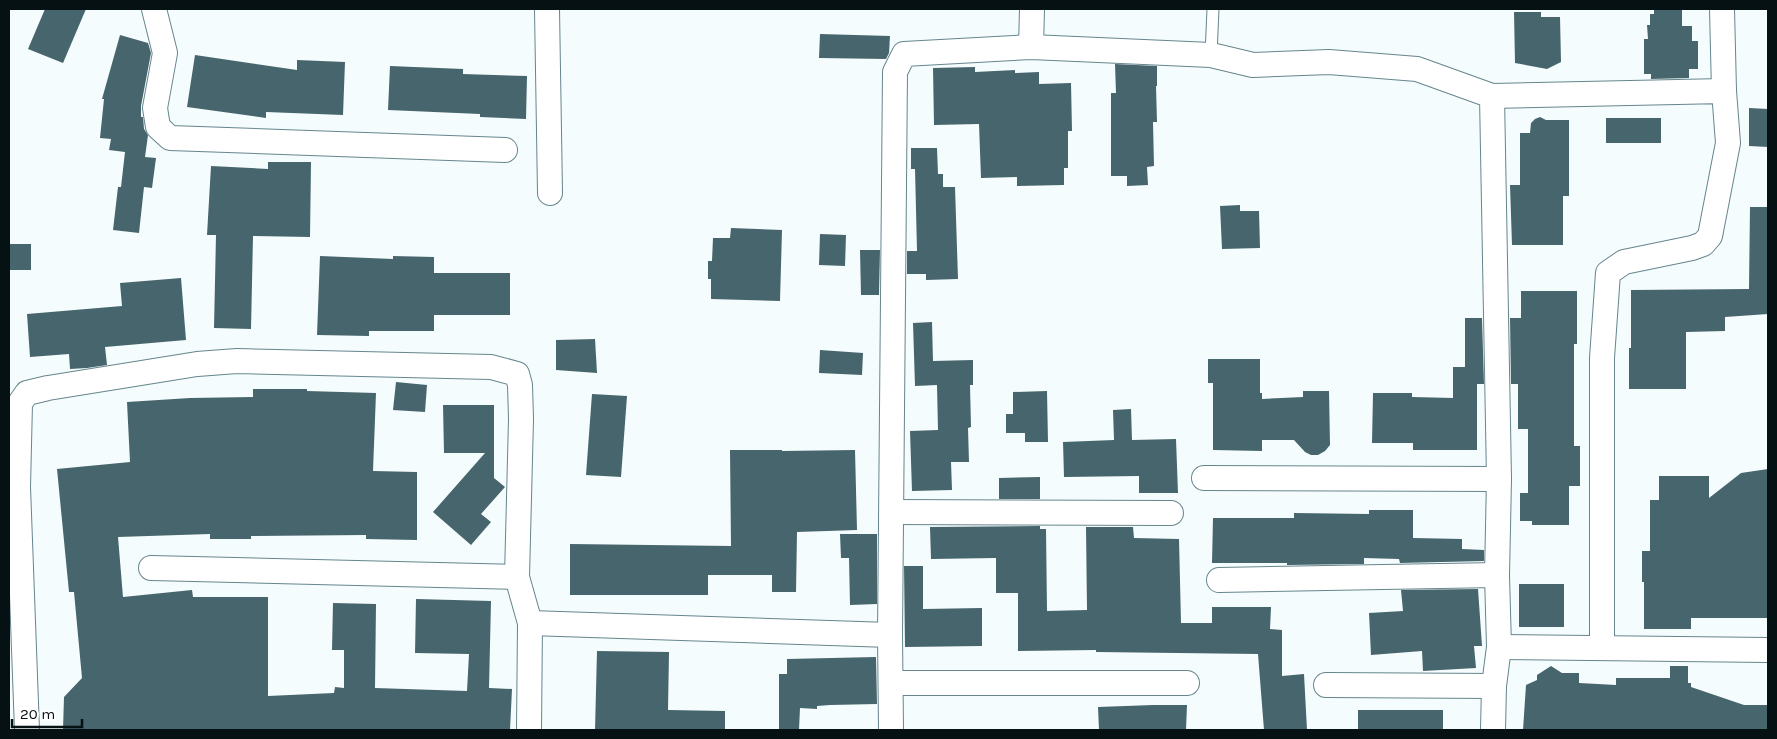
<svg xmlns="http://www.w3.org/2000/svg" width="1777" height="739" font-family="Karla,sans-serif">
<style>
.building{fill:#47656c}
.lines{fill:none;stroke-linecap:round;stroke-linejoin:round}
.service-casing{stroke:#66858d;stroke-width:13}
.minor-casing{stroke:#66858d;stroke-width:26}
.service{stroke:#fff;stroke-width:11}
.minor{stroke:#fff;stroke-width:24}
</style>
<rect width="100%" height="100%" fill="#f5fcfd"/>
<g class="building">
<path d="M 45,9 L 86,9 L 63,63 L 28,49 Z"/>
<path d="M 1654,9 L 1682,9 L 1682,26 L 1692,26 L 1692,41 L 1698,41 L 1698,69 L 1689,69 L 1689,78 L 1651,79 L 1651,74 L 1644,74 L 1644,39 L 1648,39 L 1647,25 L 1650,25 L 1650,14 L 1654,14 Z"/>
<path d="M 1514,12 L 1541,12 L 1541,17 L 1560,17 L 1561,62 L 1547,69 L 1515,63 Z"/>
<path d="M 820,34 L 890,36 L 889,53 L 886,59 L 819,58 Z"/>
<path d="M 120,35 L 148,43 L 151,53 L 141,106 L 141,117 L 143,117 L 144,129 L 148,135 L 145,157 L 156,158 L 152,188 L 144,187 L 139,233 L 113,230 L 118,187 L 121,187 L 125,152 L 109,150 L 111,139 L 100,138 L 104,99 L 102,99 Z"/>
<path d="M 195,55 L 297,70 L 297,60 L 345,62 L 343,115 L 266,112 L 266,118 L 187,107 Z"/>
<path d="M 1115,64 L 1157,66 L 1157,86 L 1156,86 L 1157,122 L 1153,122 L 1154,166 L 1147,167 L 1148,185 L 1127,186 L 1127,176 L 1111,176 L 1111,93 L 1116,93 Z"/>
<path d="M 390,66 L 463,69 L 463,74 L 527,76 L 526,119 L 480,117 L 480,114 L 388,110 Z"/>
<path d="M 975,67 L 975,72 L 1015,70 L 1015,73 L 1039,72 L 1039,84 L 1071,83 L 1072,131 L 1068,131 L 1068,168 L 1064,168 L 1064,185 L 1017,186 L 1017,177 L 981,178 L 979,124 L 934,125 L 933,68 Z"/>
<path d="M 1749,108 L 1768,109 L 1768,147 L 1749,146 Z"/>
<path d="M 1540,117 L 1546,120 L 1569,120 L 1569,196 L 1563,196 L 1563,245 L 1512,245 L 1510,185 L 1520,185 L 1520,133 L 1530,133 L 1531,123 L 1535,119 Z"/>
<rect x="1606" y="118" width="55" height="25"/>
<path d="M 911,148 L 937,148 L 938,174 L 943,174 L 943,187 L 955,187 L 958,279 L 926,280 L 926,274 L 907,274 L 907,251 L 917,251 L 915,169 L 911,169 Z"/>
<path d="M 268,162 L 311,162 L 310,237 L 253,236 L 251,329 L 214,328 L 216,235 L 207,235 L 211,166 L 268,169 Z"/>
<path d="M 1240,205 L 1240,211 L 1259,211 L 1260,248 L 1222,249 L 1220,206 Z"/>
<path d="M 1750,207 L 1768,207 L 1768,314 L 1725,317 L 1725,331 L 1686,332 L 1686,389 L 1629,389 L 1629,348 L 1631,348 L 1631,290 L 1749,289 Z"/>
<path d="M 731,228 L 782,230 L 780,301 L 711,299 L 711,279 L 708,279 L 708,261 L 712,261 L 713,238 L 730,238 Z"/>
<path d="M 820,234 L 846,235 L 845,266 L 819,265 Z"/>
<rect x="9" y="244" width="22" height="26"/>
<path d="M 860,250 L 880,250 L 879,295 L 861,295 Z"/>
<path d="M 320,256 L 393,259 L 393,256 L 434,257 L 434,273 L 510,273 L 510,315 L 434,315 L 434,331 L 369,331 L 369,336 L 317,335 Z"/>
<path d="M 181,278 L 186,340 L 105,347 L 107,365 L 87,368 L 70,369 L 69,354 L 30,357 L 27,314 L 122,306 L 120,283 Z"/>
<path d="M 1521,291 L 1577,291 L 1577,344 L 1574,344 L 1574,446 L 1580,446 L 1580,486 L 1569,486 L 1569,525 L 1532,525 L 1532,521 L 1520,521 L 1520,493 L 1528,493 L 1528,429 L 1518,429 L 1518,384 L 1511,384 L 1510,318 L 1521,318 Z"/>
<path d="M 1465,318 L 1482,318 L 1484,384 L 1477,384 L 1477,450 L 1413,450 L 1413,443 L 1372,443 L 1373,393 L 1412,393 L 1412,397 L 1453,398 L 1453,367 L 1465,367 Z"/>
<path d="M 932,322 L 933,361 L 973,360 L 973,385 L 970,385 L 971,427 L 968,428 L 969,462 L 951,462 L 952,490 L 912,491 L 910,431 L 938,430 L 937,385 L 915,386 L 913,323 Z"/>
<path d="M 595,339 L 597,373 L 556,370 L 556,340 Z"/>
<path d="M 820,350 L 863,353 L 862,375 L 819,373 Z"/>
<path d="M 1208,359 L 1260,359 L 1260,393 L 1262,393 L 1262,399 L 1303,397 L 1303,391 L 1329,391 L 1330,445 L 1325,451 L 1318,455 L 1311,455 L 1305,452 L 1294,440 L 1262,440 L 1262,451 L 1213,450 L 1213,383 L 1208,383 Z"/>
<path d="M 396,382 L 427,385 L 425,412 L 393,410 Z"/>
<path d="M 253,389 L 307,389 L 307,391 L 376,393 L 373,471 L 417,472 L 417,540 L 366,539 L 366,535 L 251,536 L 251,539 L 210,539 L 210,534 L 118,537 L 123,597 L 192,590 L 193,597 L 268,597 L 268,696 L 334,693 L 335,687 L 344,688 L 344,650 L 332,650 L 333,603 L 376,604 L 375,688 L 467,691 L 469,654 L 415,653 L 416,599 L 491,601 L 489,688 L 512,689 L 510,730 L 63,730 L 64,697 L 82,678 L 74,592 L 69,592 L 57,469 L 130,462 L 127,402 L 190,398 L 253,397 Z"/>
<path d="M 1047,391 L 1048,442 L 1025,442 L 1025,433 L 1006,433 L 1006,414 L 1013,414 L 1013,392 Z"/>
<path d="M 592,394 L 627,396 L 621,477 L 586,475 Z"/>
<path d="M 443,405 L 494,405 L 494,478 L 505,487 L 481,514 L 491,522 L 471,545 L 433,512 L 485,453 L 444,453 Z"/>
<path d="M 1131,409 L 1132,440 L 1176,439 L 1178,493 L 1139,493 L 1139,476 L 1064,477 L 1063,442 L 1114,440 L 1113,410 Z"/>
<path d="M 730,450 L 782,450 L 782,451 L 855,450 L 857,530 L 797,532 L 796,592 L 772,592 L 772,575 L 708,575 L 708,595 L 570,595 L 570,544 L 731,546 Z"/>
<path d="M 1768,469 L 1768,618 L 1691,618 L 1691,629 L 1644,629 L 1644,582 L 1642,582 L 1642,551 L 1650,551 L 1650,500 L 1659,500 L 1659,476 L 1709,476 L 1709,498 L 1741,473 Z"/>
<path d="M 1040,477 L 1040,499 L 999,499 L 999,478 Z"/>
<path d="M 1369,510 L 1413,510 L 1413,538 L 1462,539 L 1462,549 L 1484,550 L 1484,561 L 1400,563 L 1399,559 L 1364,558 L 1364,564 L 1287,565 L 1287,563 L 1212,563 L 1213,518 L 1294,518 L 1294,513 L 1369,514 Z"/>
<path d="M 1040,526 L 1040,529 L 1046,529 L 1047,611 L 1087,610 L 1086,527 L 1133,527 L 1134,538 L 1179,539 L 1181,623 L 1212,623 L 1212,607 L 1271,607 L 1270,629 L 1282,630 L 1282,676 L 1304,674 L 1307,730 L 1264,730 L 1258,654 L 1096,652 L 1096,650 L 1018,651 L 1018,593 L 996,593 L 996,558 L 931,559 L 930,527 Z"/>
<path d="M 840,534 L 877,534 L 877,604 L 850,605 L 849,558 L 841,558 Z"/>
<path d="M 904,566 L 923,566 L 923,609 L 982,608 L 982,646 L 905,647 Z"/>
<rect x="1519" y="584" width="45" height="43"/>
<path d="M 1478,589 L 1482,646 L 1474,646 L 1476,668 L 1423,671 L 1422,651 L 1371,655 L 1369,613 L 1403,611 L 1401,590 Z"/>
<path d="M 597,651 L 669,652 L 668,710 L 725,711 L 725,730 L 595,730 Z"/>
<path d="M 876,657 L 877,704 L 830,705 L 817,706 L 817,709 L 800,708 L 799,730 L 779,730 L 779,674 L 787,674 L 787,659 Z"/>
<path d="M 1551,666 L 1562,673 L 1579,673 L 1579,683 L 1616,685 L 1616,678 L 1670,678 L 1670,666 L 1688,666 L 1688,683 L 1691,683 L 1691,687 L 1744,705 L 1768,705 L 1768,730 L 1523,730 L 1526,685 L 1537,680 L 1537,675 Z"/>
<path d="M 1153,705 L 1187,705 L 1186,730 L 1099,730 L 1098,707 Z"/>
<rect x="1358" y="710" width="85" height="20"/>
</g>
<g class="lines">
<g class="service-casing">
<path id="service" d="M 1211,55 L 1213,9"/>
</g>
<g class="minor-casing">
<g id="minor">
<path d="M 154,9 L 165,53 L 155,108 L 158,127 L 170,138 L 505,150"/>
<path d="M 547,9 L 550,193"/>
<path d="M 1722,9 L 1724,91"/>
<path d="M 1031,47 L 1032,9"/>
<path d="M 1492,96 L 1499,479 L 1497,575 L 1499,647 L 1494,686 L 1493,730"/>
<path d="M 1204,478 L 1499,479"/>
<path d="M 892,512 L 1171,513"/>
<path d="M 151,568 L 517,577"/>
<path d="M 1219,580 L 1497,575"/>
<path d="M 530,623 L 890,635"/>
<path d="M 1499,647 L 1768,650"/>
<path d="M 891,683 L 1187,683"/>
<path d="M 1326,685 L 1494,686"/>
<path d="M 27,730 L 18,487 L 20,403 L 27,393 L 48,388 L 197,364 L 237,361 L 491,367 L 517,374 L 520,385 L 521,419 L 517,577 L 530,623 L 529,730"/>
<path d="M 891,730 L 890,635 L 895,72 L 904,54 L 1031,47 L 1211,55 L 1253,65 L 1329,62 L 1417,69 L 1492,96 L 1724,91 L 1728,143 L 1710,236 L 1703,244 L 1692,248 L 1624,262 L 1608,273 L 1602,358 L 1602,648"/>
</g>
</g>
<use href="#service" class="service"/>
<use href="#minor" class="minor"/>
</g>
<rect width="1777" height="739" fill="none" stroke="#061114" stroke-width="20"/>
<path d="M12 719v8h70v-8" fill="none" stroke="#061114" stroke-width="2.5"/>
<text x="20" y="719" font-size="15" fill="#061114" stroke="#ffffff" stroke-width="4" paint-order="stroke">20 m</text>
</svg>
